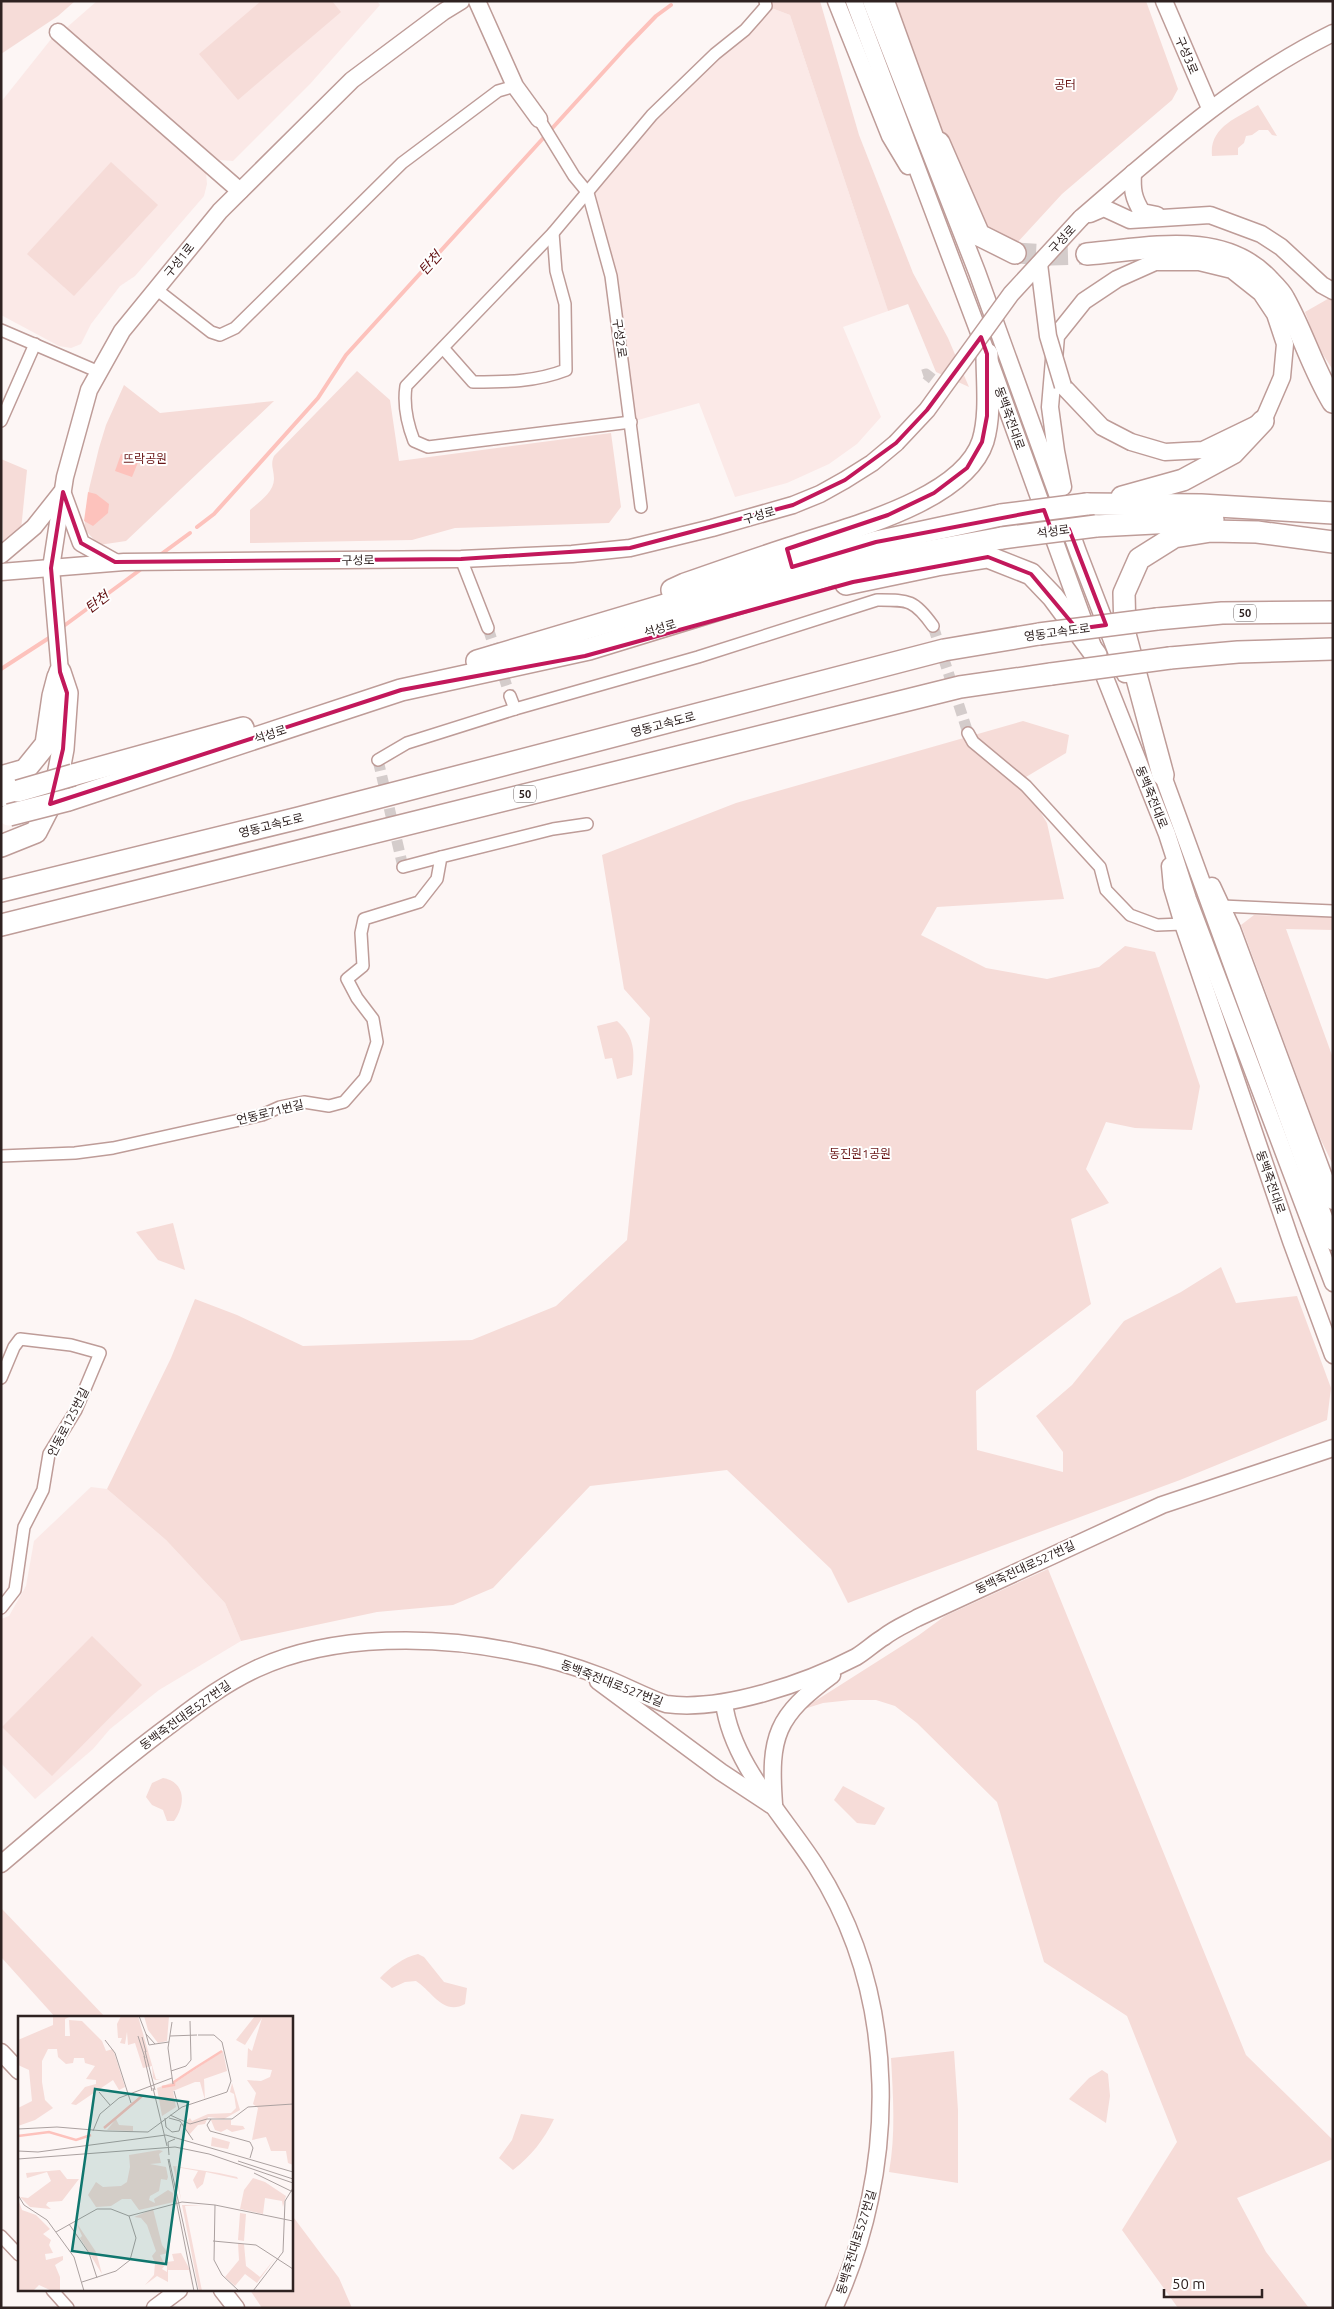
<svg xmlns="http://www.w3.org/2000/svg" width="1334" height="2309" font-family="Ubuntu,'Noto Sans KR',sans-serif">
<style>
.built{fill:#fbe9e7}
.green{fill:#f6dcd8}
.water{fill:#fdc2bc}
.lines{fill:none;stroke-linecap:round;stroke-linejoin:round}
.stream{stroke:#fdc2bc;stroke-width:4}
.street-tunnel{stroke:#d4cccb;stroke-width:11;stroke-dasharray:11 5.5;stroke-linecap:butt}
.highway-tunnel{stroke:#d4cccb;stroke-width:21;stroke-dasharray:21 11;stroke-linecap:butt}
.street-casing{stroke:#be9c98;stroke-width:14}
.secondary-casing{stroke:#be9c98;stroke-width:19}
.highway-casing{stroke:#be9c98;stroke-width:24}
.street{stroke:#fff;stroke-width:11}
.secondary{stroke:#fff;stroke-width:16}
.highway{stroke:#fff;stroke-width:21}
.secondary-bridge-casing{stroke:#be9c98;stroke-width:19;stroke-linecap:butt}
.highway-bridge-casing{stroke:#be9c98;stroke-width:24;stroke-linecap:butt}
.secondary-bridge{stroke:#fff;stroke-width:16}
.highway-bridge{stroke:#fff;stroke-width:21}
.marked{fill:none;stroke:#c2185b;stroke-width:4;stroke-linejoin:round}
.labels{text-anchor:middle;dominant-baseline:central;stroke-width:4;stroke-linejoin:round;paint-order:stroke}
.shield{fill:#fff;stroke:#6d6464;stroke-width:1}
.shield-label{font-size:11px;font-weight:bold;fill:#2f2221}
.street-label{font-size:12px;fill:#2f2221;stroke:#fff}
.park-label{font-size:12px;fill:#6a1818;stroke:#fff}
.water-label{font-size:14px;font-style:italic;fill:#631112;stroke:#fff}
.inset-river{fill:none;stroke:#fdc2bc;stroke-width:2.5}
.inset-road{fill:none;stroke:#aba1a0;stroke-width:1}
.view{fill:#0f766e;fill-opacity:0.15;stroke:#0f766e;stroke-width:2.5}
.inset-edge{fill:none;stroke:#2f2221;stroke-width:2.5}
</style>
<rect width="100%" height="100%" fill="#fdf6f5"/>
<g class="built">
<path d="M 97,1 L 377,1 L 380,5 L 310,84 L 233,161 L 219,160 L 65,29 Z"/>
<path d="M 766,6 L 790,15 L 888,311 L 843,327 L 881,417 L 857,444 L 829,464 L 787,483 L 735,497 L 699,403 L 631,422 L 611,276 L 588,193 L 652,115 Z"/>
<path d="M 52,38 L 206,173 L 207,184 L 204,196 L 135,276 L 120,286 L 91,324 L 81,344 L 71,348 L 59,346 L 1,315 L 1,102 Z"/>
<path d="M 91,1487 L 107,1489 L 166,1540 L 225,1603 L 241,1641 L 159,1690 L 110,1729 L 93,1749 L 35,1799 L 1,1763 L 1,1619 L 9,1616 L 26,1586 L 34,1541 Z"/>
</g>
<g class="green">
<path d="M 1,1 L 75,1 L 58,16 L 1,54 Z"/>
<path d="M 261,1 L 332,1 L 341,12 L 238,100 L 199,54 Z"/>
<path d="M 765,1 L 820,1 L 859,135 L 913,273 L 948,338 L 969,387 L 936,372 L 908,304 L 888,311 L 790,15 L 766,6 Z"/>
<path d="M 889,1 L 1146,1 L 1178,89 L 1172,100 L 1062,194 L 1005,256 L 968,205 Z"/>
<path d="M 1258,105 L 1277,136 L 1272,135 L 1268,130 L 1259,130 L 1252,135 L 1246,136 L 1244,143 L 1238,148 L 1238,155 L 1212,156 C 1209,127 1237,118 1258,105 Z"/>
<path d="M 111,162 L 158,205 L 74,296 L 27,254 Z"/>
<path d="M 1333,296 L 1333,370 L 1318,347 L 1305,312 Z"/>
<path d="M 357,371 L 390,400 L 399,461 L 611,433 L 621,507 L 609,523 L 455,528 L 412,540 L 250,543 L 250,510 C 259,502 274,492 274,479 C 274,469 270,465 274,456 Z"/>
<path d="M 124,385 L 160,413 L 274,401 L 126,541 L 99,545 L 84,529 L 89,489 L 99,448 L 106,425 Z"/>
<path d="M 1,459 L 27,470 L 21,530 L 3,541 Z"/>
<path d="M 1023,721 L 1069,735 L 1066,753 L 1021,780 L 1047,823 L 1064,899 L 937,907 L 921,935 L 986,968 L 1047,979 L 1099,967 L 1125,946 L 1155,952 L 1200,1086 L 1192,1130 L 1135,1128 L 1106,1122 L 1086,1169 L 1109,1203 L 1071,1219 L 1091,1304 L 976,1391 L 977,1450 L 1063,1472 L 1063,1452 L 1036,1416 L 1072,1385 L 1124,1321 L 1181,1292 L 1221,1267 L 1236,1303 L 1297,1296 L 1331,1388 L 1327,1420 L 1180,1480 L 848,1603 L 831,1569 L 727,1470 L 590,1486 L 493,1588 L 453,1605 L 377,1612 L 241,1641 L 225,1603 L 166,1540 L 107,1489 L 171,1358 L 195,1299 L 237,1315 L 303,1346 L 472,1340 L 556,1306 L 627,1240 L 650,1018 L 624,989 L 602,855 L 736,803 Z"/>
<path d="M 1254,915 L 1333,917 L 1333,930 L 1286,929 L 1333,1058 L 1333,1165 L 1319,1136 L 1241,925 Z"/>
<path d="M 617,1021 C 635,1037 635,1052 632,1075 L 617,1079 L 612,1058 L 605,1059 L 597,1026 Z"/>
<path d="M 173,1223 L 185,1270 L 158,1260 L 136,1232 Z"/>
<path d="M 1048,1569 L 1246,2055 L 1333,2140 L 1333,2159 L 1237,2198 L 1266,2252 L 1309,2308 L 1178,2308 L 1122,2230 L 1177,2142 L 1127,2016 L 1044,1962 L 997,1802 L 917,1723 L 895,1706 L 876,1700 L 851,1700 L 823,1703 L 801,1710 L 919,1635 L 945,1616 Z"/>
<path d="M 92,1636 L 142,1685 L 52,1776 L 2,1727 Z"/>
<path d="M 163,1778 C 186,1782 186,1805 174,1821 L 167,1821 L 163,1810 L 152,1805 L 146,1797 L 152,1783 Z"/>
<path d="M 843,1786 L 885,1808 L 875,1825 L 857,1823 L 834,1800 Z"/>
<path d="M 1,1908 L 106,2018 L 56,2018 L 1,1957 Z"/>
<path d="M 418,1954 L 424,1957 L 444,1982 L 467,1988 L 465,2004 C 443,2016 432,1991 416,1981 L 405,1982 L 392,1988 L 380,1978 C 389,1968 404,1957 418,1954 Z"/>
<path d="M 954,2051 L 958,2110 L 958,2183 L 889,2172 C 896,2134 893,2096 891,2058 Z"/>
<path d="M 1102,2070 L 1108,2074 L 1110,2096 L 1106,2123 L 1069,2099 L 1089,2078 Z"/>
<path d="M 521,2114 L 554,2119 C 543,2141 532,2155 513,2170 L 499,2158 L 512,2140 Z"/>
<path d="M 291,2214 L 339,2278 L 352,2308 L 262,2308 L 250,2290 L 291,2290 Z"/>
</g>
<g class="water">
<path d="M 121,454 L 139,460 L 132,477 L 115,471 Z"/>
<path d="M 88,492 L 96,494 L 109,504 L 108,513 L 93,526 L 84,521 Z"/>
</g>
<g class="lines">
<g class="stream">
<path d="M 197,527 L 214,514 L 318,398 L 346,355 L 627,46 L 656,16 L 671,5"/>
<path d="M 160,555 L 190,533"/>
<path d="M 61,628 L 144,567"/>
<path d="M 1,669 L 52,636"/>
</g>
<g class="street-tunnel">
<path d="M 923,375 L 926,374 L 948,391"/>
<path d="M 933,626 L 968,733"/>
<path d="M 488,628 L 510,696"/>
<path d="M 378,760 L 403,867"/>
</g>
<path class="highway-tunnel" d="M 1015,253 L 1051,255 L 1087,254"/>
<g class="street-casing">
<g id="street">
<path d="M 539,119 L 574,176 L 588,193 L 611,276 L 641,507"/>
<path d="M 156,289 L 211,332 L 220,335 L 235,328 L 402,163 L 498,91 L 515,86"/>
<path d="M 1,330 L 99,372"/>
<path d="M 443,348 L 473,382 C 506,382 535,382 566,370 L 565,304 L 556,271 L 553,233"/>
<path d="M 1,421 L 35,344"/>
<path d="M 631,422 L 428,447 L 414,441 C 407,423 403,406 406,386 L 553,233 L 652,115 L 715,54 L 745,30 L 766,6 L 765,1"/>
<path d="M 461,559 L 488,628"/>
<path d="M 510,696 L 515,709"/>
<path d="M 968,733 L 973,742 L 1026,786 L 1100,867 L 1106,890 L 1130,915 L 1157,925 L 1183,924"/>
<path d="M 378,760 L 407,743 L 515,709 L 698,657 L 877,600 C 908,600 914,599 933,626"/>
<path d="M 403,867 L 441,857"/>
<path d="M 1222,906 L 1333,911"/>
<path d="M 1,1156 L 75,1153 L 113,1148 L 262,1115 L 280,1107 L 304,1102 L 329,1106 L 344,1102 L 365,1078 L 377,1042 L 373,1019 L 357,998 L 347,979 L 363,966 L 361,933 L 364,919 L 419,902 L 437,879 L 441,857 L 553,829 L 587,824"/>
<path d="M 1,1378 L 14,1347 L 20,1339 L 71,1345 L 100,1353 L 76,1410 L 49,1454 L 43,1490 L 24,1527 L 15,1590 L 1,1608"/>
<path d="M 1,2236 L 19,2255"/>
<path d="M 52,2290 L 68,2308"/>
</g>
</g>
<g class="secondary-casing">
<g id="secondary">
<path d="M 477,1 L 515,86 L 539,119"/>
<path d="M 836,1 L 890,136 L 908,166"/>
<path d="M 854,1 L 987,354 L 1096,655 L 1167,834 L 1188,899 L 1333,1283"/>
<path d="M 871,1 L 977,272 L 1078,552 L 1125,674"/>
<path d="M 886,1 L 941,153"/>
<path d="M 1164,1 L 1210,108"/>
<path d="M 58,32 L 240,191"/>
<path d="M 1133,173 C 1132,189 1133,198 1142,212 L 1157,215"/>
<path d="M 1090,214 L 1104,208 L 1130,220 L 1210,215 L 1261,234 L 1281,247 L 1322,285 L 1333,291"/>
<path d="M 1081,218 C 1161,149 1237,80 1333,33"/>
<path d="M 1063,386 L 1102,427 L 1131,442 L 1165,452 L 1203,450 L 1263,421 L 1282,377 L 1285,344 L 1275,314 L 1261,293 L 1232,270 L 1199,262 L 1155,262 L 1117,279 L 1084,301 L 1056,336 L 1050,407 L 1056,451 L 1063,487"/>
<path d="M 63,494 L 81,543 L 115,562"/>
<path d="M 1,555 L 34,527 L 61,493"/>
<path d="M 1,572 L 124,562 L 461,559 L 572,554 L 630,548 L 712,528 L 793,505 L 820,494 L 845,480 L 872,463 L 896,443"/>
<path d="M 60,672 L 51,568 L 65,477 L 89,390 L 122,331 L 220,211 L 352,80 L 443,12 L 461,1"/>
<path d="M 1159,765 L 1333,1242"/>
<path d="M 1170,866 L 1172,887 L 1183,924 L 1291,1241 L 1333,1355"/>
<path d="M 1212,886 L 1232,929 L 1333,1201"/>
<path d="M 598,1681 L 721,1772 L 771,1805"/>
<path d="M 724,1703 C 732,1764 784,1816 816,1866 C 900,1998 898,2169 834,2308"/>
<path d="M 774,1804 C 769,1736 776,1716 832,1675"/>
<path d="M 1,1864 C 58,1816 114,1766 174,1722 C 200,1702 226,1683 256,1669 C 333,1633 439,1635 520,1653 C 547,1658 574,1666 600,1676 C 622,1684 643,1696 666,1704 C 722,1712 806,1683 856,1657 C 866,1651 874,1643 884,1637 C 894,1629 906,1624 917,1618 L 1162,1505 L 1333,1448"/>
<path d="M 1,2052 L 19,2071"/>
<path d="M 222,2290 L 236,2308"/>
<path d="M 155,2308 L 179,2290"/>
</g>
</g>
<g class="highway-casing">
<g id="highway">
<path d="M 939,143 L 979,235 L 1015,253"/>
<path d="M 1087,254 C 1148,249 1224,230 1270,282 C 1275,287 1281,293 1284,299 C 1303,333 1313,369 1333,402"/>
<path d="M 1122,497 L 1183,480 L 1233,453 L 1263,421"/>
<path d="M 1087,504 L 1201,505 L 1333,513"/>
<path d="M 1096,526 L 1213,520"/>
<path d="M 846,584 L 937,565 L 988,557 L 1031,574 L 1053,597 L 1096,655"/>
<path d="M 672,590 L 685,584 C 722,571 759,558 797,546 C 850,528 964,500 983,441 C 991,414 987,382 987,354"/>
<path d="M 1157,619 L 1222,613 L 1333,612"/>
<path d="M 1170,658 L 1238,652 L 1333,649"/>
<path d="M 477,661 L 876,542 L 1001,515"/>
<path d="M 73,775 L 243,728"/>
<path d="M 1163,775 L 1125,634 L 1124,593 L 1139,559 L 1174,537 L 1211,531 L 1257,532 L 1333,542"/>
<path d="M 1,777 L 25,770 L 46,744 L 53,696 L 58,677"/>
<path d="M 1,796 L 18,791"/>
<path d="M 68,800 L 401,690 L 589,649 L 876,561 L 1002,538"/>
<path d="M 1,846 L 36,832 L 54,797 L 63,749 L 67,693 L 60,672"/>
<path d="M 1,891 L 299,818 L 944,650 L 1039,634"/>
<path d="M 1,925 L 960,687 L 1051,674"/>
</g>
</g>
<use href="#street" class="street"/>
<use href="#secondary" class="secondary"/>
<use href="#highway" class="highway"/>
<g class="secondary-bridge-casing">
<g id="secondary-bridge">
<path d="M 1039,264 L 1048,336 L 1063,386"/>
<path d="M 896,443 L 927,410 L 1011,294 L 1081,218"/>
</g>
</g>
<g class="highway-bridge-casing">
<g id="highway-bridge">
<path d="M 1001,515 L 1087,504"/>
<path d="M 1002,538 L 1096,526"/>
<path d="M 1039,634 L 1157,619"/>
<path d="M 1051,674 L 1170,658"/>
<path d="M 18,791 L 73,775"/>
<path d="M 9,815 L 68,800"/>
</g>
</g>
<use href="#secondary-bridge" class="secondary-bridge"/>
<use href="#highway-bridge" class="highway-bridge"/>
</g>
<path class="marked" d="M 981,337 L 987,354 L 987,416 L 982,442 L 967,468 L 934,493 L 888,515 L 787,549 L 792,567 L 876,542 L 1044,510 L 1052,532 L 1069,529 L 1106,625 L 1077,629 L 1031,574 L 988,557 L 853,582 L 585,656 L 401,690 L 50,804 L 63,749 L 67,693 L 60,672 L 51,568 L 63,492 L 81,543 L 115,562 L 461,559 L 630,548 L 793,505 L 845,480 L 896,443 L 927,410 Z"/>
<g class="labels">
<g class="shield">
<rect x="1234" y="604.5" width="22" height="17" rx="4"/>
<rect x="514" y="785.5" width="22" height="17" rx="4"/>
</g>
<g class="shield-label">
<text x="1245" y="613">50</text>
<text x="525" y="794">50</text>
</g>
<g class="street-label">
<text transform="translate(1187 55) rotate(67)">구성3로</text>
<text transform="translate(1062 239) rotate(-47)">구성로</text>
<text transform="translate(179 260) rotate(-51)">구성1로</text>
<text transform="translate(620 338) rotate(82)">구성2로</text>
<text transform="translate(1010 418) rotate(70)">동백죽전대로</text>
<text transform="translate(759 515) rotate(-16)">구성로</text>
<text transform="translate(1053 531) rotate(-8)">석성로</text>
<text transform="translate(358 560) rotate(-1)">구성로</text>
<text transform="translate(660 628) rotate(-17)">석성로</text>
<text transform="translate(1057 632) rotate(-8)">영동고속도로</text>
<text transform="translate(663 724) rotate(-15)">영동고속도로</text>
<text transform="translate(270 734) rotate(-18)">석성로</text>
<text transform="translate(1152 797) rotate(68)">동백죽전대로</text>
<text transform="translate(271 825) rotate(-14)">영동고속도로</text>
<text transform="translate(270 1112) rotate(-14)">언동로71번길</text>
<text transform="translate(1271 1182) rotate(71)">동백죽전대로</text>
<text transform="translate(68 1422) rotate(-63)">언동로125번길</text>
<text transform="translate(1025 1567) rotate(-25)">동백죽전대로527번길</text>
<text transform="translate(612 1683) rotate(21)">동백죽전대로527번길</text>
<text transform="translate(185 1715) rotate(-36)">동백죽전대로527번길</text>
<text transform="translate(856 2242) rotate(-73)">동백죽전대로527번길</text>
</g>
<g class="park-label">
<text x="1065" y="84">공터</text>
<text x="145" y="458">뜨락공원</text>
<text x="860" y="1153">동진원1공원</text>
</g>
<g class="water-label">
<text transform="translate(430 263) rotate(-48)">탄천</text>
<text transform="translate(97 602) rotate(-37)">탄천</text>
</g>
</g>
<g transform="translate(18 2016)">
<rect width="275" height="275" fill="#fdf6f5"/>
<path d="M 35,0 L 53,0 L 47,3 L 47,20 L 52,20 L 51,4 L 64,5 L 84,25 L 88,35 L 95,33 L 107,71 L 101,74 L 95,64 L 58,89 L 53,88 L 67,71 L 78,68 L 78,64 L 68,63 L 77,50 L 67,47 L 66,42 L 56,42 L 55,47 L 48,48 L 40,41 L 39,33 L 30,33 L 24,45 L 24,66 L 27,84 L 35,92 L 17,104 L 0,110 L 0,92 L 14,85 L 11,54 L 0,49 L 0,24 L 35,9 ZM 103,0 L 120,0 L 138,63 L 142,63 L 137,64 L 135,62 L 134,50 L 125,52 L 117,27 L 110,29 L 109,16 L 107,28 L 102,27 L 104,22 L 100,22 L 99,8 ZM 126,0 L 151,0 L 149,25 L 140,27 L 130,14 ZM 237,0 L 275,0 L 275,149 L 270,147 L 268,135 L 253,135 L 248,121 L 234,124 L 240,92 L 235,88 L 238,77 L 229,64 L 243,65 L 252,61 L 254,54 L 229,51 L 230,32 L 234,35 L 244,2 L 227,29 L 218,24 ZM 205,35 L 209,55 L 186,63 L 187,84 L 182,66 L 177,66 L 155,75 L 158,91 L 144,100 L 139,72 L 161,64 ZM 214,67 L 222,94 L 206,103 L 190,101 L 187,108 L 180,109 L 171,119 L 165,108 L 172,102 L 174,105 L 190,98 L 213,97 L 218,92 L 216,78 L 212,76 ZM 98,103 L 101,109 L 115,110 L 115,115 L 89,114 ZM 193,104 L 213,104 L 213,109 L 225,110 L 227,113 L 214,116 L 209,113 L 203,116 L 197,114 ZM 194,121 L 212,126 L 210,133 L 193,130 ZM 141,134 L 145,135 L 141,138 L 143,147 L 132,148 L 148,151 L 150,161 L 149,164 L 143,163 L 141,175 L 132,180 L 131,184 L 137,187 L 136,183 L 150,174 L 155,177 L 156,186 L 121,194 L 113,183 L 104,183 L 93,190 L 78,191 L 70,179 L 78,166 L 85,171 L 103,170 L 109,166 L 112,151 L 111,139 ZM 155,150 L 201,157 L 219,161 L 220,163 L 188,156 L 185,168 L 179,173 L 175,164 L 180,155 L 158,151 L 163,184 ZM 42,154 L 49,163 L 61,163 L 44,185 L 30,186 L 28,189 L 33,193 L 12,191 L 2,181 L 10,182 L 33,165 L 29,156 L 9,162 L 8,157 ZM 235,162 L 247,166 L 268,180 L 265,191 L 264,185 L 247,182 L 245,198 L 222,193 L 226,174 ZM 0,183 L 4,194 L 18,199 L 32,213 L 25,218 L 33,224 L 31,229 L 35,237 L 27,238 L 28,244 L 45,240 L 45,244 L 37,249 L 42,261 L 42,274 L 46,275 L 34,275 L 21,269 L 15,275 L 0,275 ZM 164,189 L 186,189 L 167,190 L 184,275 L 181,275 ZM 135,193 L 144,229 L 150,237 L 142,239 L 147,249 L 144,253 L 149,256 L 149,246 L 156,245 L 154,238 L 163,237 L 172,254 L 175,275 L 171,254 L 150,254 L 150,266 L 139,260 L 127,269 L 136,259 L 137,247 L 134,240 L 138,235 L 129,209 L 123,202 L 116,201 ZM 222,197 L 228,198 L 226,225 L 220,224 ZM 58,206 L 78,236 L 84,258 L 62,222 L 64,220 ZM 220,227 L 226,228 L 228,250 L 242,261 L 258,241 L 239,267 L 227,258 L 217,270 L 207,261 L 221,244 Z" fill="#f6dcd8"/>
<path class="inset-river" d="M 144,71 L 156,69 L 156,66 L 177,52 L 204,35M 86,112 L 124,80M 0,120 L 31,116 L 58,124 L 73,119"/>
<path class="inset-road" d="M 121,0 L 128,18M 154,6 L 150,32 L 155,68M 120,20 L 127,42M 152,20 L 179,19M 124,21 L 128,36M 87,24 L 97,37 L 113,87M 137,28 L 131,29 L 128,18 L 137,28 L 151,26M 127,35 L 137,74M 126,40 L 134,75M 153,55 L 168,50 L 173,44 L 172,5M 135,72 L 149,130M 156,75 L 161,93M 81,76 L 92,89M 152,99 L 172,108 L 189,103 L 214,103 L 230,91 L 275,88M 147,102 L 148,111 L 154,116 L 161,115 L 163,108M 151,102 L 162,105 L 175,124M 193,103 L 189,109 L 192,115 L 232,126 L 235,132 L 232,142M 0,113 L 39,111 L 87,115M 75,115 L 82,98 L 101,82 L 154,62M 87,115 L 130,116 L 164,91 L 209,76 L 213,65 L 204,26 L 196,19 L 180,19M 0,135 L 20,136 L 148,119 L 275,156M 151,139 L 150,126 L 157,123M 0,143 L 157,131 L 191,138 L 275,167M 150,143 L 176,275M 151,143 L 180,275M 220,145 L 275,163M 236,157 L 275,176M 0,179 L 6,189 L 29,204 L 56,241 L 66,275M 197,189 L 196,244 L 204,259 L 221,275M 51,208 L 71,237 L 79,262M 38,216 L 79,193 L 93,193 L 111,200 L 164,186 L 197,189 L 275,205M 195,225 L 238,229 L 275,253M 64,266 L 98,255 L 112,244 L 118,222 L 111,200M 235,275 L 265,236 L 267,185 L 275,172"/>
<path class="view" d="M 77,73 L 170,86 L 148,248 L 54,235 Z"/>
<rect width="275" height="275" class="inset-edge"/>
</g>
<rect width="1334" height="2309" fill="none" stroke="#2f2221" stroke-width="5"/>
<path d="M1164 2289v8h98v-8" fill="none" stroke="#2f2221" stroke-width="2.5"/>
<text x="1172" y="2289" font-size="15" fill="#2f2221" stroke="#ffffff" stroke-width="4" paint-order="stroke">50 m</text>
</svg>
